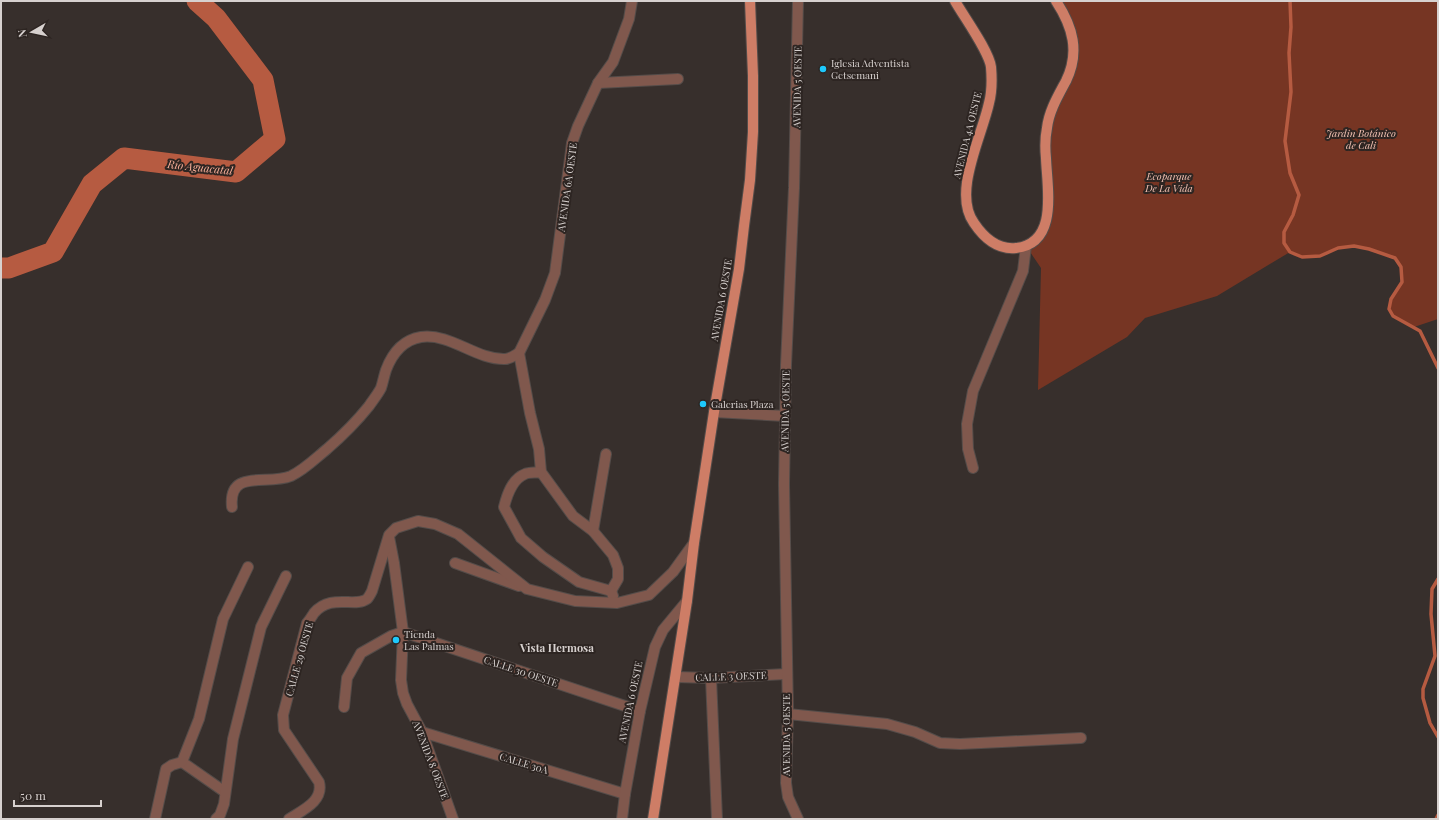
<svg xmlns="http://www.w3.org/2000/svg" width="1439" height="820" font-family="'Playfair Display',serif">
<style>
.green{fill:#763523}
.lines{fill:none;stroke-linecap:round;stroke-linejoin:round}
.stream{stroke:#b65b41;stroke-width:3.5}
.river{stroke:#b65b41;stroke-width:21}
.minor-casing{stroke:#544c49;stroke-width:12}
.major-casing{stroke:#544c49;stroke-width:12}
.minor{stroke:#80584d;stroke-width:10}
.major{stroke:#ce7d66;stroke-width:10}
.poi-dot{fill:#1ec9fd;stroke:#2d2522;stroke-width:1.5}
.labels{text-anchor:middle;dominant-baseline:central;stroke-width:4;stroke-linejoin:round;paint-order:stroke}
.poi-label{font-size:10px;fill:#d7d1cf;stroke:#2d2522;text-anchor:start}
.street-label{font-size:10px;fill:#d7d1cf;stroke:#2d2522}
.park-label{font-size:10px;font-style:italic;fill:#f4c2b3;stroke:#2d2522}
.water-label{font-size:11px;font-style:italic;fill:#fcb19b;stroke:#2d2522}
.neighbourhood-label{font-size:11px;font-weight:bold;fill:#d7d1cf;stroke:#2d2522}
</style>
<rect width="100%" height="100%" fill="#372f2c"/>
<path class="green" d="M 1056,1 L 1438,1 L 1438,319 L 1414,327 L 1393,316 L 1389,309 L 1391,299 L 1402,282 L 1401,267 L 1395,258 L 1369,249 L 1354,246 L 1338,248 L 1320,256 L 1302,257 L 1290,252 L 1217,296 L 1145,318 L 1127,337 L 1038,390 L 1041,268 L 1026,246 L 1043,230 L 1046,137 L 1074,54 Z"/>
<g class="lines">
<g class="stream">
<path d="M 1290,1 L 1291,27 L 1289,53 L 1291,92 L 1285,141 L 1290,173 L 1299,195 L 1293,215 L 1284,232 L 1284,243 L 1290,252 L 1302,257 L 1320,256 L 1338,248 L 1354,246 L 1369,249 L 1395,258 L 1401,267 L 1402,282 L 1391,299 L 1389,309 L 1393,316 L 1420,331 L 1438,368"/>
<path d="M 1438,579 L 1432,589 L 1431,614 L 1435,656 L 1423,689 L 1423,698 L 1430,723 L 1438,737"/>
<path d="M 1436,819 L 1438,815"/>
</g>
<path class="river" d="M 1,268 L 9,268 L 53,252 L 92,184 L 124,158 L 236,172 L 275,139 L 263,80 L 216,18 L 197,1"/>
<g class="minor-casing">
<g id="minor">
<path d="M 598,83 L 678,79"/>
<path d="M 519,353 L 545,300 L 555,273 L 572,143 L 578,126 L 598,83 L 613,62 L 629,19 L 632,1"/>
<path d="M 519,353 L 530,413 L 539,449 L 541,472 L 573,516 L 593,531 L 613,555 L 618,568 L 618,579 L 611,591"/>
<path d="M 714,412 L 785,416"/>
<path d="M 973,468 L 968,449 L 967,424 L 973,391 L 1023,271 L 1026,246"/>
<path d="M 541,472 C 536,473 529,472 525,474 C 512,479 507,495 504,507 L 521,538 L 543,557 L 579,582 L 611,591 L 613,596"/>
<path d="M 232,507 C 228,468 267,486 291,476 C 304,470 316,458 327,449 C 342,436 357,421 369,406 C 373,400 378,394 381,388 C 383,382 384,376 386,370 C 392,354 403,340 421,337 C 451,333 476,360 505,359 C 510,359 515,355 519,353"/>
<path d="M 593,531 L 606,454"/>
<path d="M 389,537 L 394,563 L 403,632 L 401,680 L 403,693 L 407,704 L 422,732 L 453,819"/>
<path d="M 455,563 L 519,586"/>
<path d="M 676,677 L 711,678 L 786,674"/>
<path d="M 711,678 L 717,819"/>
<path d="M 344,707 L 347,678 L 361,653 L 391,636 L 403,632 L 640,711"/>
<path d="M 788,714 L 887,724 L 915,732 L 940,743 L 960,744 L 1081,738"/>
<path d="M 422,732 L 625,794"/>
<path d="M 182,762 L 225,792"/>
<path d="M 155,819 L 166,769 L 172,765 L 182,762 L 199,719 L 223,619 L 248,567"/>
<path d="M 216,819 L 220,815 L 224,804 L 233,739 L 261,627 L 286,576"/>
<path d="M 289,819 C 303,810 324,801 319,782 L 284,730 L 283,715 L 307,623 C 310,620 312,616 314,613 C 331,593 355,608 367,599 C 369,597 371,593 372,591 L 389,535 L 396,528 L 418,521 L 435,524 L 458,534 L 527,589 L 575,601 L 617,603 L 649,595 L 673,572 L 694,543"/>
<path d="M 622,819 L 625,794 L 640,711 L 655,647 L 663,630 L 687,601"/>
<path d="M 798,819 L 788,797 L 786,783 L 788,714 L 784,484 L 786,365 L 794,188 L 798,1"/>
</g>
</g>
<g class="major-casing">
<g id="major">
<path d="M 955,1 C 964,17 989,51 991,67 C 992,79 992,92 989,103 C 982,136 952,193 974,223 C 984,238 997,250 1016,248 C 1059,243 1047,188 1046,158 C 1045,148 1045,138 1047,128 C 1049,111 1058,96 1066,81 C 1080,52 1073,27 1056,1"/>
<path d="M 653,819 L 687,601 L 694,543 L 714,412 L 739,269 L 744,226 L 750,180 L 753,132 L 753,76 L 750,1"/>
</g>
</g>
<use href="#minor" class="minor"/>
<use href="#major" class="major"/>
</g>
<g class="poi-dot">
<circle cx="823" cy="69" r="4"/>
<circle cx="703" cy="404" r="4"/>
<circle cx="396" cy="640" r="4"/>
</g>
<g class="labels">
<g class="poi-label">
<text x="831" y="63">Iglesia Adventista<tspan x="831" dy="12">Getsemani</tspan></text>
<text x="711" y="404">Galerias Plaza</text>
<text x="404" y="634">Tienda<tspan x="404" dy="12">Las Palmas</tspan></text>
</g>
<g class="street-label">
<text transform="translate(797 87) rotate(-89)">AVENIDA 5 OESTE</text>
<text transform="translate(967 135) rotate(-76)">AVENIDA 4A OESTE</text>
<text transform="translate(567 187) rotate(-82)">AVENIDA 6A OESTE</text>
<text transform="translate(721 300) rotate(-80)">AVENIDA 6 OESTE</text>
<text transform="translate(785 411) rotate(-89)">AVENIDA 5 OESTE</text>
<text transform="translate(299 659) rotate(-74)">CALLE 29 OESTE</text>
<text transform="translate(521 671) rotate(18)">CALLE 30 OESTE</text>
<text transform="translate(731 676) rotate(-2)">CALLE 3 OESTE</text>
<text transform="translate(630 702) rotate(-78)">AVENIDA 6 OESTE</text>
<text transform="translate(786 735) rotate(-90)">AVENIDA 5 OESTE</text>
<text transform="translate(431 760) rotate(69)">AVENIDA 8 OESTE</text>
<text transform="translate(524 763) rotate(17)">CALLE 30A</text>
</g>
<g class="park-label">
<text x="1361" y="133">Jardin Botánico<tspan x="1361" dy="12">de Cali</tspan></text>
<text x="1169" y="176">Ecoparque<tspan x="1169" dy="12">De La Vida</tspan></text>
</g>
<g class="water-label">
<text transform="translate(200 167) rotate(6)">Río Aguacatal</text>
</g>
<g class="neighbourhood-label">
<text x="557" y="647">Vista Hermosa</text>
</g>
</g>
<rect width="1439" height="820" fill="none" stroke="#d7d1cf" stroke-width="4"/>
<g transform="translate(32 32) rotate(261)" stroke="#2d2522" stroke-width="3" paint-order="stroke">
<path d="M0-3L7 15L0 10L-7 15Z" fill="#d7d1cf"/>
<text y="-6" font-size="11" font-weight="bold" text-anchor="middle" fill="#d7d1cf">N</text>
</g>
<path d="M14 800v6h87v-6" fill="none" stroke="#d7d1cf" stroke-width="2"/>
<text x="20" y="800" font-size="12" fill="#d7d1cf" stroke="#2d2522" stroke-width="3" paint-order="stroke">50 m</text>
</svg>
